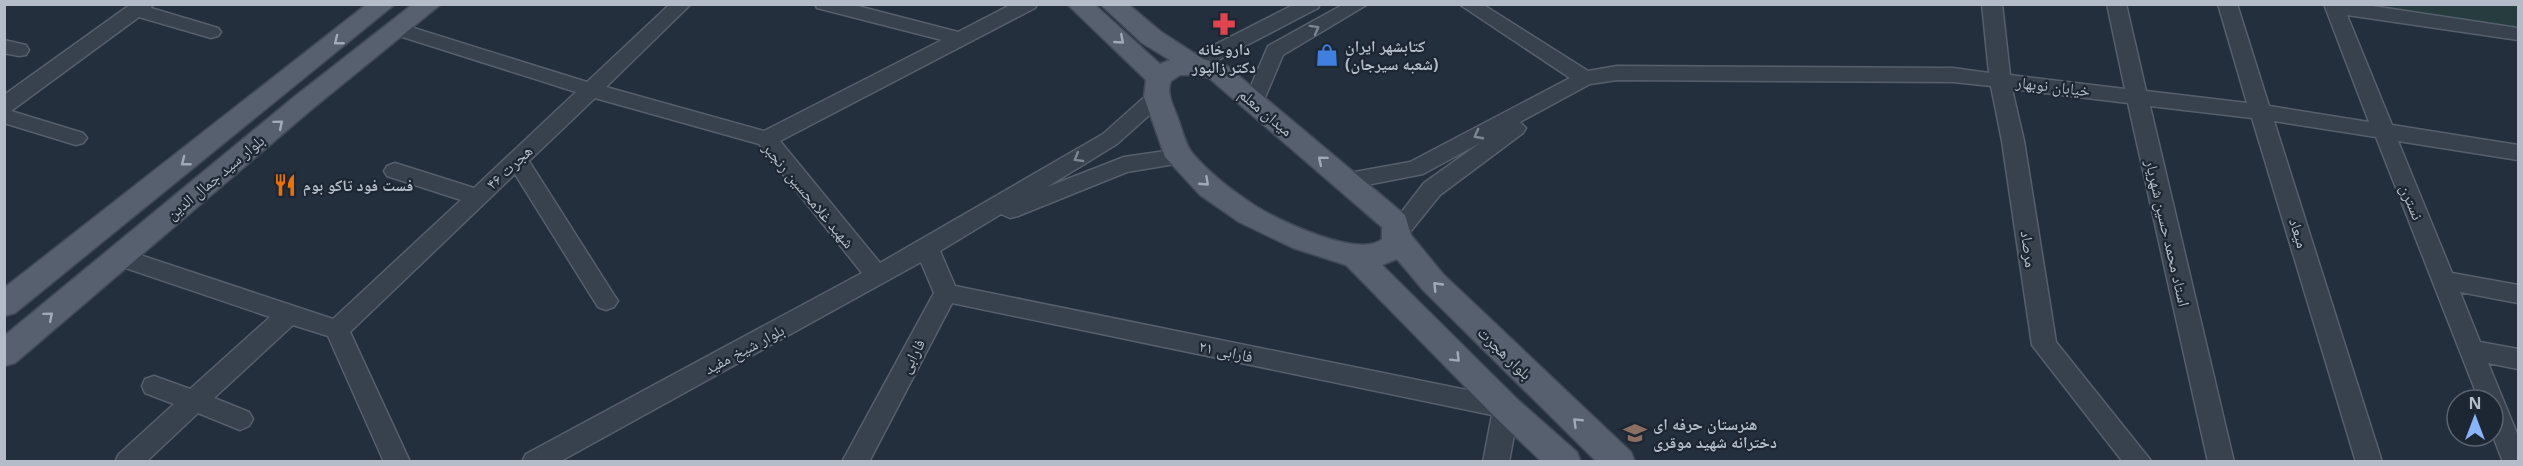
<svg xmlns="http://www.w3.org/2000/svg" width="2523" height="466" font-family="'Open Sans','Noto Naskh Arabic',sans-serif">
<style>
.green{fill:#263c3f}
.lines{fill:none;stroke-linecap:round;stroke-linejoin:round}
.minor-casing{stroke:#565f6c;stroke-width:3}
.major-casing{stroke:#414a57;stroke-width:3}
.minor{fill:#38414e;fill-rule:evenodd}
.major{fill:#56606e;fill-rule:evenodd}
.oneway{stroke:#7c8592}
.oneway2{stroke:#a1aab7}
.labels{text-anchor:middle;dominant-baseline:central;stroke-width:4.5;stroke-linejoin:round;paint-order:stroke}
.poi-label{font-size:16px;font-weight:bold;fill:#b4bcc9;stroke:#1d2633;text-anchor:start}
.street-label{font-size:16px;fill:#b4bcc9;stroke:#1d2633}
</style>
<rect width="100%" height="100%" fill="#242f3e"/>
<path class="green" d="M 2351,5 L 2518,5 L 2518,31 L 2352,6 Z"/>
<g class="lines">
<g class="minor-casing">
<g id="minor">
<path d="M 131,4 L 153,4 L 151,8 L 218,28 L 221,32 L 218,36 L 211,38 L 139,17 L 11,111 L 83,133 L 87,138 L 83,143 L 76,145 L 4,123 L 4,95 Z"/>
<path d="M 670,4 L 691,4 L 606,87 L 764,131 L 942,40 L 817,8 L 815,4 L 850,4 L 958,32 L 1012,4 L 1037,4 L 1035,8 L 780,141 L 880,263 L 1103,134 L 1150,92 L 1164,92 L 1167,97 L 1164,102 L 1117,144 L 1047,187 L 1124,157 L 1179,149 L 1187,152 L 1190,157 L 1187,162 L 1127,172 L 1018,216 L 1010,218 L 1001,214 L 940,251 L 955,286 L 1506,398 L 1515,401 L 1519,408 L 1509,462 L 1483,462 L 1492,415 L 952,303 L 869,462 L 842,462 L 934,293 L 921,262 L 559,462 L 522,462 L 526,454 L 862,273 L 759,144 L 595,98 L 529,161 L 614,295 L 618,301 L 614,307 L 606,310 L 598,307 L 515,174 L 350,332 L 410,462 L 384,462 L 328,336 L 293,325 L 214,398 L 249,412 L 253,419 L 249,426 L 240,430 L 198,413 L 146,462 L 115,462 L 119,454 L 174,404 L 145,393 L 142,386 L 145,379 L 154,376 L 190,389 L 270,317 L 111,263 L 108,257 L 111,251 L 119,248 L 333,319 L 461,200 L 387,176 L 384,171 L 387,166 L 395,163 L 474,188 L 576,92 L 390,33 L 387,29 L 390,25 L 404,25 L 587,82 Z"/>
<path d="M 1295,4 L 1320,4 L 1318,8 L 1201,69 L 1187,69 L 1184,64 L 1187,59 Z"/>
<path d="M 1344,4 L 1368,4 L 1283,55 L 1261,107 L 1247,107 L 1244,102 L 1268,46 Z"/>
<path d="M 1459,4 L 1482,4 L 1588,71 L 1617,66 L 1953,68 L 1989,73 L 1982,4 L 2002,4 L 2010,75 L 2125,89 L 2107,4 L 2126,4 L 2146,91 L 2247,103 L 2218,4 L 2237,4 L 2269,106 L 2369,122 L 2324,4 L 2359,4 L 2518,28 L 2518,40 L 2347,15 L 2392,125 L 2518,145 L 2518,160 L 2398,141 L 2452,273 L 2518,285 L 2518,303 L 2460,292 L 2480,342 L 2518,349 L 2518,369 L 2488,363 L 2518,436 L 2518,462 L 2503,462 L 2493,436 L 2493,400 L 2479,400 L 2376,137 L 2274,121 L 2382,462 L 2356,462 L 2252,118 L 2150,106 L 2234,462 L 2208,462 L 2128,103 L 2012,89 L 2024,141 L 2056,342 L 2152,462 L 2123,462 L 2032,345 L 2002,141 L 1991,86 L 1953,82 L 1617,80 L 1590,84 L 1520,122 L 1526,128 L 1523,133 L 1440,195 L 1406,237 L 1398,239 L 1390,237 L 1387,231 L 1424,183 L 1480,143 L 1423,174 L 1346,189 L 1338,187 L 1335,181 L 1338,175 L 1410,162 L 1570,78 Z"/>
<path d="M 4,40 L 26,45 L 29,50 L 26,55 L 19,56 L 4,53 Z"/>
</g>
</g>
<g class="major-casing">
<g id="major">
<path d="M 367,4 L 395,4 L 15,313 L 4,316 L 4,288 Z"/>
<path d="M 413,4 L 441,4 L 312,109 L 15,363 L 4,366 L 4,336 L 294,97 Z"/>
<path d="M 1067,4 L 1094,4 L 1160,64 L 1170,60 L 1142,43 L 1100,4 L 1128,4 L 1160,31 L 1203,59 L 1227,66 L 1405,215 L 1411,235 L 1443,274 L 1631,452 L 1635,462 L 1597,462 L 1423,290 L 1397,259 L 1382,265 L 1517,399 L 1577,452 L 1581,462 L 1542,462 L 1495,417 L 1346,265 L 1293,248 L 1239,222 L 1200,195 L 1165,157 L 1144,97 L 1146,80 ZM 1180,75 L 1198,75 L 1209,78 L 1382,227 L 1382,239 C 1360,259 1280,221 1257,207 C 1234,192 1211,175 1193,154 C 1185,145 1182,128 1177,116 C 1173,105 1166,93 1171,81 Z"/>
</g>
</g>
<use href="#minor" class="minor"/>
<use href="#major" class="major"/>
</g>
<defs><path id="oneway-chevron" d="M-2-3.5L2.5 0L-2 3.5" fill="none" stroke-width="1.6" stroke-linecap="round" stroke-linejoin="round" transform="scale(1.5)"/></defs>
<g class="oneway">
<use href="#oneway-chevron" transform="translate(1315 29) rotate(-29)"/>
<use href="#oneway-chevron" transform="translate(1478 135) rotate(152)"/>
<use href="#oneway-chevron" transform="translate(1078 158) rotate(149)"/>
</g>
<g class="oneway2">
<use href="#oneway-chevron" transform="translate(1120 40) rotate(41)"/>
<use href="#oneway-chevron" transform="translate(338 41) rotate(142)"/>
<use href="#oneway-chevron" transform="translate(279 124) rotate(-40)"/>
<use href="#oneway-chevron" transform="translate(1322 160) rotate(-140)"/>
<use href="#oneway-chevron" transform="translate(185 162) rotate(142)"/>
<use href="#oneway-chevron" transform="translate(1205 182) rotate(43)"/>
<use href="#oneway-chevron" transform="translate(1437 286) rotate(-134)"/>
<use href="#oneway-chevron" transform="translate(49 316) rotate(-40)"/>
<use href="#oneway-chevron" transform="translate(1456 358) rotate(45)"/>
<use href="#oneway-chevron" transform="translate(1577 422) rotate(-136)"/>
</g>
<defs>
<g id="pharmacy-bare" transform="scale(1.8)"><path d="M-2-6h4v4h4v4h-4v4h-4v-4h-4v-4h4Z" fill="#e0444e" stroke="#1d2633" stroke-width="2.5" paint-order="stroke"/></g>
<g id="shop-bare" transform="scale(1.8)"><path d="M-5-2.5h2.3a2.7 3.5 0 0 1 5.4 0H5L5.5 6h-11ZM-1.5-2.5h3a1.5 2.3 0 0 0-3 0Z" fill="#3f7fe0" stroke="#1d2633" stroke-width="2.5" paint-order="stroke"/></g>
<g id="restaurant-bare" transform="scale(1.8)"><path d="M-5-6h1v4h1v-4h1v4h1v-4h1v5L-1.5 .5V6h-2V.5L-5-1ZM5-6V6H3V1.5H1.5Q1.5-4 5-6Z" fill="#e8710a" stroke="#1d2633" stroke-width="2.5" paint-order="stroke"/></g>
<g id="school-bare" transform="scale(1.8)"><path d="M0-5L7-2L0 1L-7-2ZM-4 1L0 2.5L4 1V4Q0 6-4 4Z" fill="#8d6e63" stroke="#1d2633" stroke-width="2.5" paint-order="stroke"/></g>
</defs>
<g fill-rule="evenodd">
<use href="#pharmacy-bare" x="1224" y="24"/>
<use href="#shop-bare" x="1327" y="55"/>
<use href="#restaurant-bare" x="285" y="185"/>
<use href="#school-bare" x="1635" y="433"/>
</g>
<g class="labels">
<g class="poi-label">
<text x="1345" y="46">کتابشهر ایران<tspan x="1345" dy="18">(شعبه سیرجان)</tspan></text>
<text x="1224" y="49" text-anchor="middle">داروخانه<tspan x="1224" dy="18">دکتر زالپور</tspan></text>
<text x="303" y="185">فست فود تاکو بوم</text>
<text x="1653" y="424">هنرستان حرفه ای<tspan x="1653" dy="18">دخترانه شهید موقری</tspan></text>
</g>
<g class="street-label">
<text transform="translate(2053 86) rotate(7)">خیابان نوبهار</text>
<text transform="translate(1266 112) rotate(40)">میدان معلم</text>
<text transform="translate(509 167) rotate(-43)">هجرت ۴۶</text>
<text transform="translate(215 177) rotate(-40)">بلوار سید جمال الدین</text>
<text transform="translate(809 195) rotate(50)">شهید غلامحسین رنجبر</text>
<text transform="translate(2412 202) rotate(68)">نسترن</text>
<text transform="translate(2168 233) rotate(77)">استاد محمد حسین شهریار</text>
<text transform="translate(2299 233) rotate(73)">میعاد</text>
<text transform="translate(2029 249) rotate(82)">مرصاد</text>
<text transform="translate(744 349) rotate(-28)">بلوار شیخ مفید</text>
<text transform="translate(1226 351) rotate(12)">فارابی ۲۱</text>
<text transform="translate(1505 353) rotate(44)">بلوار هجرت</text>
<text transform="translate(912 356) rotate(-62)">فارابی</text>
</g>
</g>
<rect width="2523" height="466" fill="none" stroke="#b4bcc9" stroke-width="12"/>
<g transform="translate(2475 418)"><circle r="28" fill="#1d2633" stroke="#59626f" stroke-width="1.5"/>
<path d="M0-4.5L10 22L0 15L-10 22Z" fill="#8ab4f8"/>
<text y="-9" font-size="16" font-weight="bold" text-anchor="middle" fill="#b4bcc9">N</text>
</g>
</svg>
